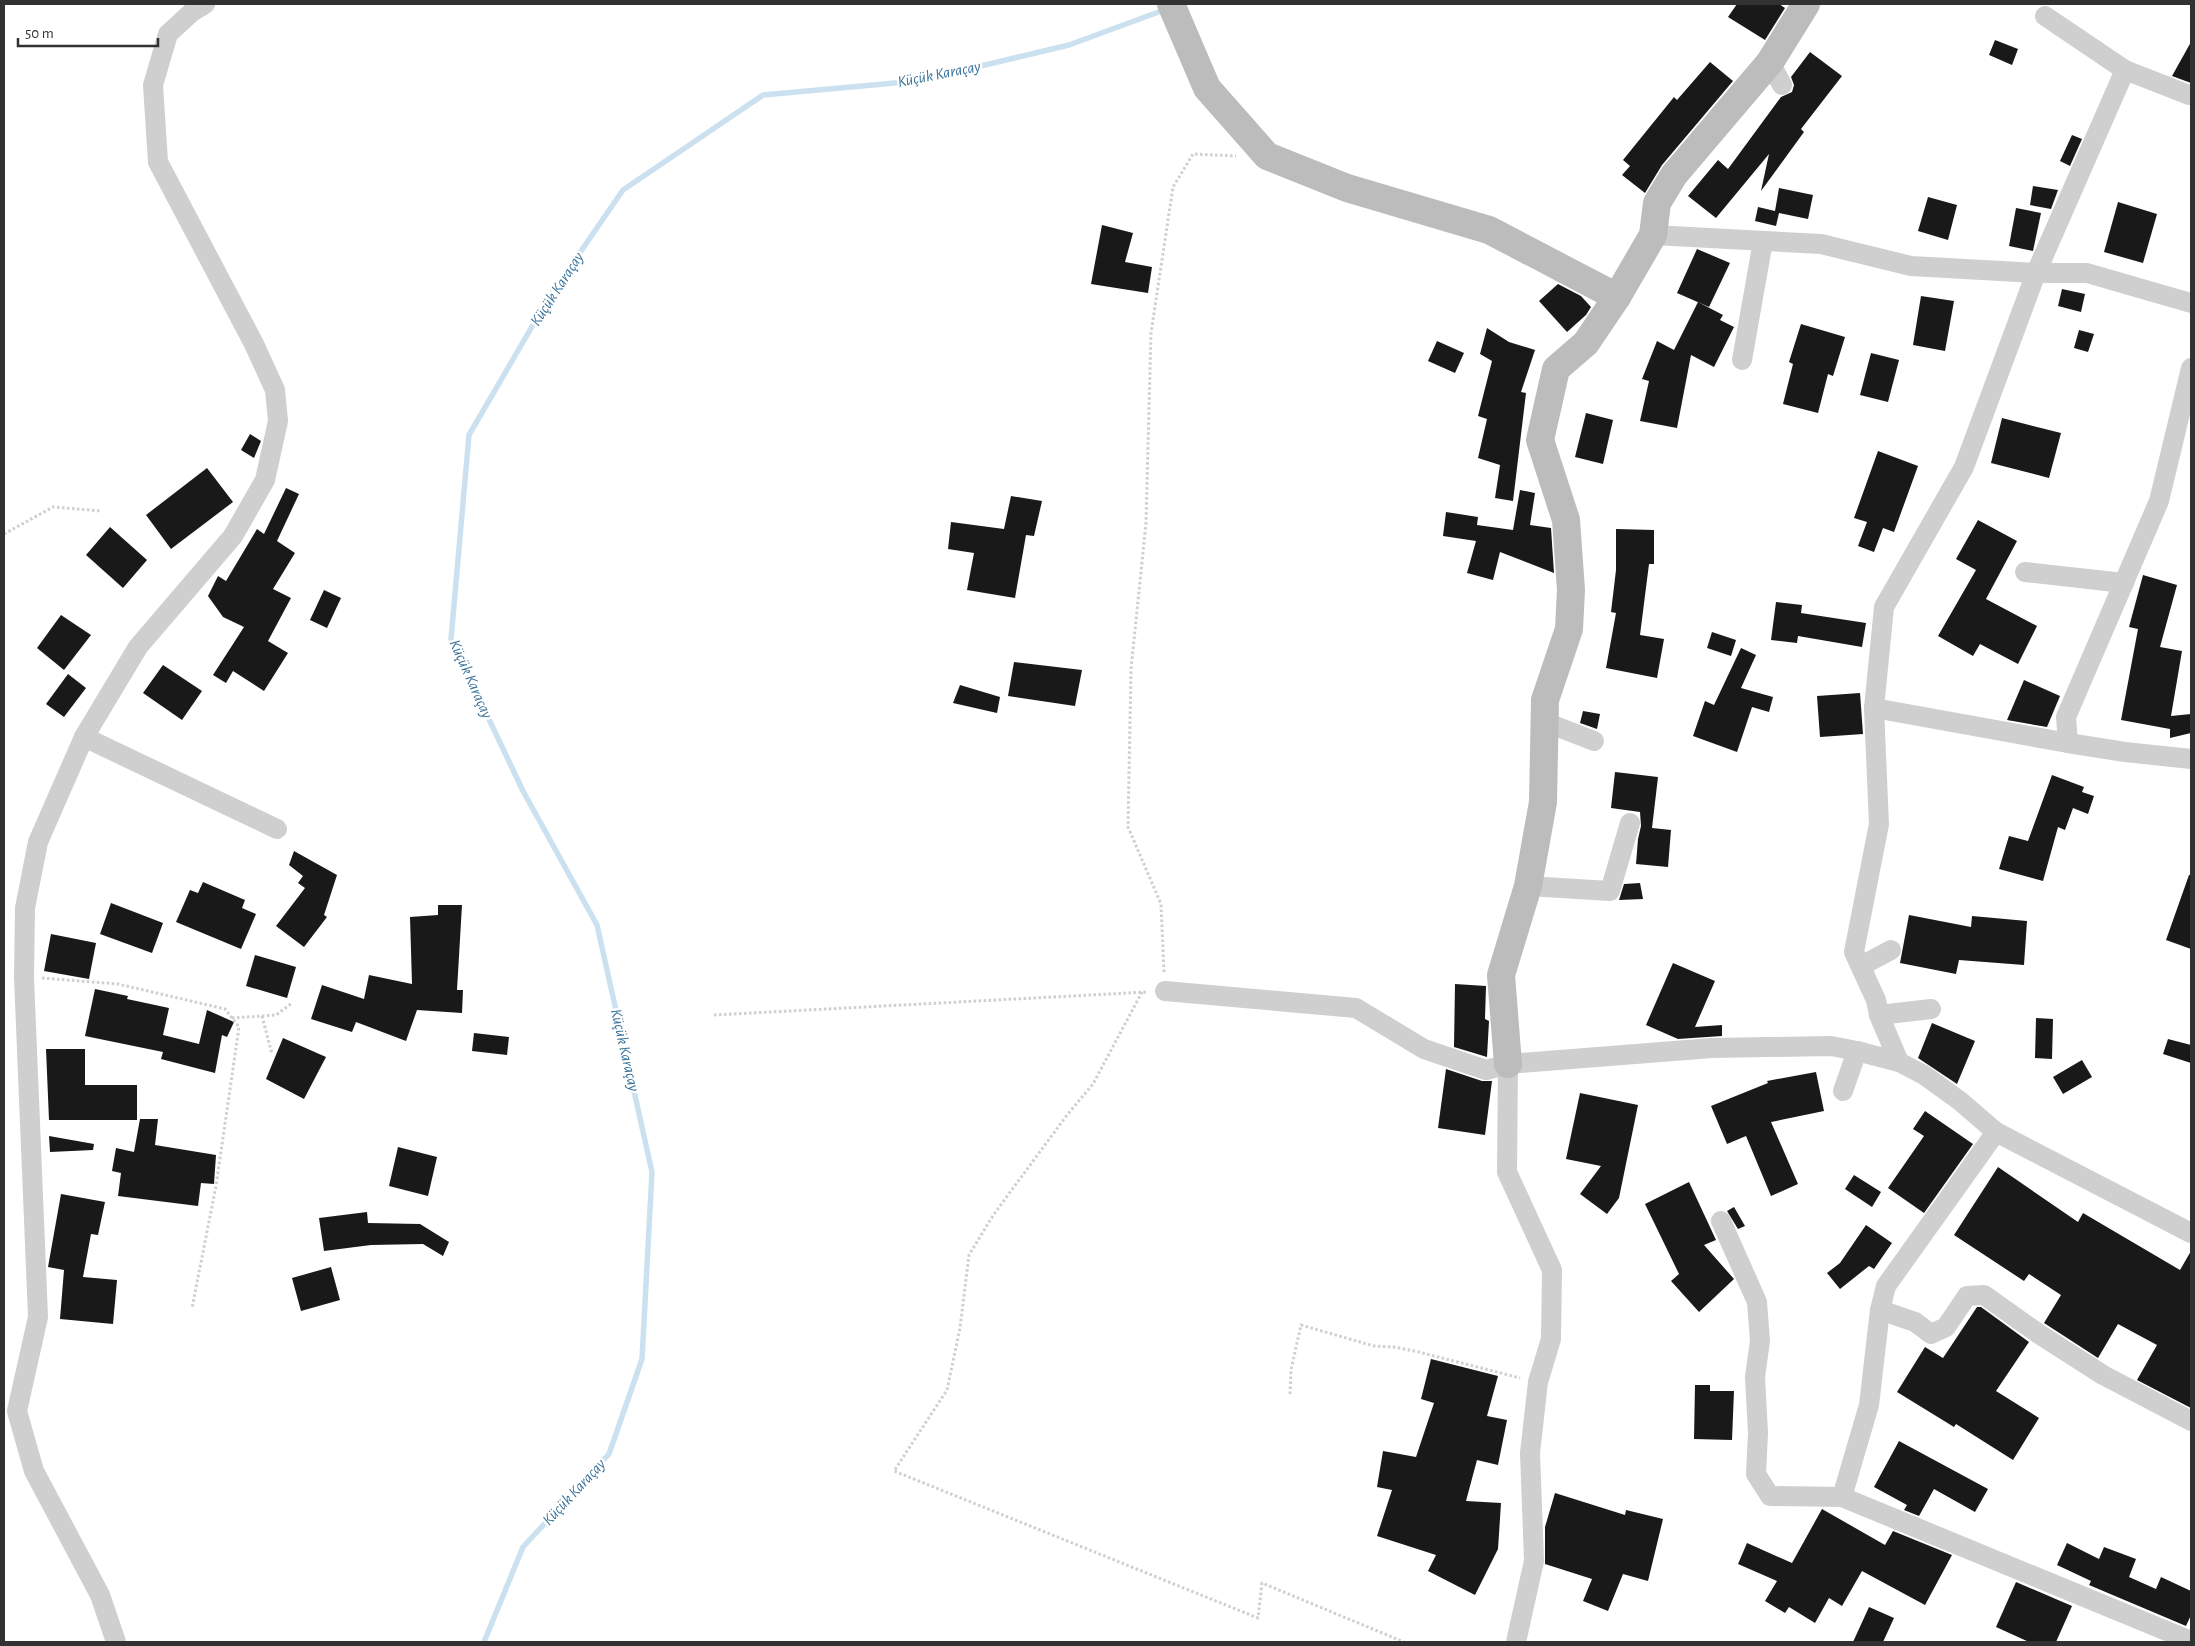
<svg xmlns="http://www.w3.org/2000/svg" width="2195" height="1646" font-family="'Alegreya Sans',sans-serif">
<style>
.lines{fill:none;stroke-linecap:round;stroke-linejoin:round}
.stream{stroke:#cce1ef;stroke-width:5.5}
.building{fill:#191919}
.path{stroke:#cfcfcf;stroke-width:3;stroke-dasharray:2.5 2.5;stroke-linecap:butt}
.street{stroke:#cfcfcf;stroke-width:20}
.secondary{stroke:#bcbcbc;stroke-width:28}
.labels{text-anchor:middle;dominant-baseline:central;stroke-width:5;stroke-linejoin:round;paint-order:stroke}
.water-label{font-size:16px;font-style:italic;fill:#39739a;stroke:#fff}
</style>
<rect width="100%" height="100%" fill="#fff"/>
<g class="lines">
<path class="stream" d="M 484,1642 L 523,1547 L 609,1454 L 642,1359 L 652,1172 L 597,925 L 523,791 L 451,639 L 469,435 L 548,299 L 623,190 L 763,95 L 917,81 L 1069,45 L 1164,10"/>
</g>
<g class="building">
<path d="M 1737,4 L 1779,4 L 1785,8 L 1765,40 L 1728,17 Z"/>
<path d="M 1995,40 L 2018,49 L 2012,65 L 1989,55 Z"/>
<path d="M 2191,42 L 2191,83 L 2172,76 Z"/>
<path d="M 1810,52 L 1842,76 L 1801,129 L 1804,132 L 1761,191 L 1769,154 L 1716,218 L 1688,196 L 1718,160 L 1728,169 L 1781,97 L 1792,92 L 1794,85 L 1791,77 Z"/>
<path d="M 1710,62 L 1733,81 L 1662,165 L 1645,193 L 1622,175 L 1630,166 L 1623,160 L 1674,97 L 1677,100 Z"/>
<path d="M 2072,135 L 2082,139 L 2070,166 L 2060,161 Z"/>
<path d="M 2033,186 L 2058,190 L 2051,209 L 2030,205 Z"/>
<path d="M 1779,188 L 1813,195 L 1808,219 L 1779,213 L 1776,226 L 1755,221 L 1758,207 L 1775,211 Z"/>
<path d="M 1928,197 L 1957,205 L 1948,240 L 1918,231 Z"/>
<path d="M 2118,202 L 2157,214 L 2143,263 L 2104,252 Z"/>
<path d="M 2016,208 L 2041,213 L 2033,251 L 2009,246 Z"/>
<path d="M 1102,225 L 1133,233 L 1125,262 L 1152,267 L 1148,293 L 1091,284 Z"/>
<path d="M 1697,249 L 1730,263 L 1709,307 L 1677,293 Z"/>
<path d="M 1558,284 L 1581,296 L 1591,307 L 1586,315 L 1567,332 L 1539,301 Z"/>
<path d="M 2062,289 L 2085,294 L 2081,312 L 2058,306 Z"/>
<path d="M 1921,296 L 1954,301 L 1945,351 L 1913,345 Z"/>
<path d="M 1698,302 L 1723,315 L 1720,320 L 1734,327 L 1714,367 L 1691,355 L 1677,428 L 1640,421 L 1649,381 L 1642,379 L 1657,341 L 1674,350 Z"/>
<path d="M 1801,324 L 1845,337 L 1833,376 L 1828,374 L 1818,413 L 1783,404 L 1793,364 L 1789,362 Z"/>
<path d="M 1487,328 L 1509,342 L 1535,350 L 1521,392 L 1526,393 L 1513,501 L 1495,498 L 1500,465 L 1478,458 L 1487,419 L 1478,416 L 1492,361 L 1480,354 Z"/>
<path d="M 2079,330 L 2094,334 L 2088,352 L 2074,348 Z"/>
<path d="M 1437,341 L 1464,353 L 1455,373 L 1428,361 Z"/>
<path d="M 1871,353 L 1899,360 L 1888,402 L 1860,395 Z"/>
<path d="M 1586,413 L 1613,420 L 1603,464 L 1575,457 Z"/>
<path d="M 2002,418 L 2061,433 L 2049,478 L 1991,463 Z"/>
<path d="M 250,434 L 261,441 L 254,458 L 241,450 Z"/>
<path d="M 1878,451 L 1918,466 L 1894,532 L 1883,528 L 1874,552 L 1858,546 L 1867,522 L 1854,518 Z"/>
<path d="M 207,468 L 233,502 L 171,549 L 146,515 Z"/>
<path d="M 286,488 L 299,494 L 277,541 L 295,553 L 273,589 L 291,598 L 268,641 L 288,653 L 264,691 L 233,671 L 226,683 L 213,675 L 244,627 L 223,617 L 208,596 L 218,576 L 226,581 L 257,529 L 264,534 Z"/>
<path d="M 1520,490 L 1535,493 L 1530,525 L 1551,528 L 1554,573 L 1500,552 L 1493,580 L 1467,573 L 1476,541 L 1443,536 L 1446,512 L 1478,517 L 1477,525 L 1513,530 Z"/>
<path d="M 1011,496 L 1042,501 L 1034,536 L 1026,535 L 1015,598 L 967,590 L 974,553 L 948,549 L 951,522 L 1004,529 Z"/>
<path d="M 1978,520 L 2017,541 L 1986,599 L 2037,626 L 2018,664 L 1980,644 L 1973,656 L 1938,636 L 1976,570 L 1956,559 Z"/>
<path d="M 110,527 L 147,560 L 123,588 L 86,555 Z"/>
<path d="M 1616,529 L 1654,530 L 1654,564 L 1649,564 L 1640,635 L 1664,639 L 1657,678 L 1606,668 L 1616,613 L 1611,612 L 1616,570 Z"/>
<path d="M 2143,575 L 2177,585 L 2160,647 L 2182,651 L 2171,716 L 2191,714 L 2191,733 L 2170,738 L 2170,729 L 2121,720 L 2138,629 L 2129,627 Z"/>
<path d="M 324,590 L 341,598 L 327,628 L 310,620 Z"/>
<path d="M 1776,602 L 1802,605 L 1801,613 L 1866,623 L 1862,647 L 1798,636 L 1797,643 L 1771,640 Z"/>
<path d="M 61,615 L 91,635 L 64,670 L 37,648 Z"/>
<path d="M 1712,632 L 1736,640 L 1731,656 L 1707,648 Z"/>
<path d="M 1741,648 L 1756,655 L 1741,688 L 1773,697 L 1769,712 L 1752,707 L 1737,752 L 1693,736 L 1705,701 L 1714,705 Z"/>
<path d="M 1014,662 L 1082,670 L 1075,706 L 1008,696 Z"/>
<path d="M 163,665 L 202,691 L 182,720 L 143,693 Z"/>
<path d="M 68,674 L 86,688 L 64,717 L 46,704 Z"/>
<path d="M 2024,680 L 2060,696 L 2047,727 L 2007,720 Z"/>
<path d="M 960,685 L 1000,697 L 997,713 L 953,703 Z"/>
<path d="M 1860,693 L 1863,734 L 1820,737 L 1817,696 Z"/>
<path d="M 1583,711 L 1600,714 L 1597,729 L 1580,723 Z"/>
<path d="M 1615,772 L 1658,777 L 1652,828 L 1671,830 L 1668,867 L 1636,864 L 1638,839 L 1641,826 L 1640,812 L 1611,808 Z"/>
<path d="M 2052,775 L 2084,787 L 2082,792 L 2094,796 L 2088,814 L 2073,808 L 2065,830 L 2058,827 L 2043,881 L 1999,869 L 2009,836 L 2028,841 Z"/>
<path d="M 294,851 L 337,875 L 324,915 L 327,917 L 304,947 L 276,926 L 305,888 L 298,883 L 303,876 L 289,865 Z"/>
<path d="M 2189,875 L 2191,875 L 2191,949 L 2166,940 Z"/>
<path d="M 203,882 L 245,900 L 242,908 L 256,914 L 241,949 L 176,922 L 190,890 L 198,893 Z"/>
<path d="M 1640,883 L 1643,899 L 1619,900 L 1624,884 Z"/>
<path d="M 111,903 L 163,923 L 152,953 L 100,934 Z"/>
<path d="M 438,905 L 462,905 L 457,990 L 463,990 L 462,1013 L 417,1010 L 406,1041 L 356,1022 L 352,1032 L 311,1019 L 322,985 L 364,999 L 369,975 L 412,984 L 410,917 L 438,915 Z"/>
<path d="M 1909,915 L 1971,927 L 1972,916 L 2027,921 L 2024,965 L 1959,960 L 1956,974 L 1900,963 Z"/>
<path d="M 51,934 L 96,943 L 89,979 L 44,971 Z"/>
<path d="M 255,955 L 296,967 L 287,998 L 246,986 Z"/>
<path d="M 1673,963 L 1715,981 L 1695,1027 L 1722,1025 L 1722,1036 L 1678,1039 L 1646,1025 Z"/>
<path d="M 1455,984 L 1486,986 L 1485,1019 L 1489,1021 L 1487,1057 L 1454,1047 Z"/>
<path d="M 95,989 L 128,996 L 127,999 L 169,1008 L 163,1035 L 199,1044 L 207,1010 L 234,1022 L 227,1037 L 222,1035 L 215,1073 L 161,1059 L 163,1052 L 85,1036 Z"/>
<path d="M 2036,1018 L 2053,1019 L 2052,1059 L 2035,1058 Z"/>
<path d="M 1932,1023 L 1975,1041 L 1957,1084 L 1918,1058 Z"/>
<path d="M 474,1033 L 509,1037 L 507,1055 L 472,1051 Z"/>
<path d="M 283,1038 L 326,1057 L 304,1099 L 266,1079 Z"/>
<path d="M 2168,1039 L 2191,1045 L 2191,1063 L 2163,1054 Z"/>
<path d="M 46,1049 L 85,1049 L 85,1085 L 137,1085 L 137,1120 L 49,1120 Z"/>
<path d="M 2082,1060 L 2092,1077 L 2063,1094 L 2053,1077 Z"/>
<path d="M 1446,1069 L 1482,1081 L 1492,1081 L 1485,1135 L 1438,1128 Z"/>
<path d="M 1816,1072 L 1824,1111 L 1771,1122 L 1798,1184 L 1771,1196 L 1746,1136 L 1727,1144 L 1711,1106 L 1768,1083 L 1767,1081 Z"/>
<path d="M 1580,1093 L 1638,1105 L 1619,1198 L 1607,1214 L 1580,1194 L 1601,1166 L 1566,1159 Z"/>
<path d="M 1925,1111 L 1973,1144 L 1924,1213 L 1888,1188 L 1924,1136 L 1913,1129 Z"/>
<path d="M 140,1119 L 158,1119 L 155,1145 L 216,1155 L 214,1184 L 201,1183 L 198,1206 L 118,1196 L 121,1173 L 112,1171 L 116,1148 L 134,1152 Z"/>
<path d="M 49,1136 L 94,1144 L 93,1150 L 50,1152 Z"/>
<path d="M 398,1147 L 437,1157 L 428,1196 L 389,1186 Z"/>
<path d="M 1998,1167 L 2078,1222 L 2083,1213 L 2180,1270 L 2191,1251 L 2191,1408 L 2137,1380 L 2157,1345 L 2118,1324 L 2098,1358 L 2044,1323 L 2061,1295 L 2029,1274 L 2024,1281 L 1954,1235 Z"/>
<path d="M 1854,1175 L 1881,1192 L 1872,1207 L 1845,1189 Z"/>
<path d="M 1689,1182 L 1716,1240 L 1704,1245 L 1734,1279 L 1699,1312 L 1671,1281 L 1679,1274 L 1645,1204 Z"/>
<path d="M 61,1194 L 105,1202 L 98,1235 L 91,1234 L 83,1277 L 117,1280 L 113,1324 L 60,1319 L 64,1270 L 48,1267 Z"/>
<path d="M 1734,1207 L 1745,1226 L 1738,1229 L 1727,1211 Z"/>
<path d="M 367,1212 L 368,1223 L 420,1224 L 449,1242 L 443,1256 L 423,1244 L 371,1245 L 324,1251 L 319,1218 Z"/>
<path d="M 1866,1225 L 1892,1243 L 1874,1269 L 1869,1266 L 1840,1289 L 1827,1273 L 1840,1263 Z"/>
<path d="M 331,1267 L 340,1300 L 301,1311 L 292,1278 Z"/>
<path d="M 1977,1307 L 1981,1307 L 2029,1342 L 1996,1391 L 2039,1418 L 2013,1460 L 1956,1424 L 1954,1427 L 1897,1392 L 1925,1347 L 1943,1358 Z"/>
<path d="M 1431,1359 L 1498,1376 L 1487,1416 L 1507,1420 L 1498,1465 L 1477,1460 L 1466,1501 L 1501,1503 L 1498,1549 L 1475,1595 L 1428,1571 L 1436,1555 L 1377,1536 L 1392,1490 L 1377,1487 L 1383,1451 L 1416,1457 L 1434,1403 L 1421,1399 Z"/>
<path d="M 1695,1385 L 1710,1385 L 1710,1391 L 1734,1391 L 1732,1440 L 1694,1439 Z"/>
<path d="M 1899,1441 L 1988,1489 L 1975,1512 L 1934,1489 L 1919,1516 L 1904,1510 L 1907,1505 L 1874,1487 Z"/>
<path d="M 1555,1493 L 1625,1515 L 1626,1510 L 1663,1519 L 1648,1581 L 1623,1574 L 1608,1611 L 1583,1601 L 1592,1579 L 1545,1564 L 1545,1527 Z"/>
<path d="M 1822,1509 L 1885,1545 L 1893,1531 L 1952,1555 L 1925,1605 L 1862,1571 L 1842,1606 L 1829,1598 L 1815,1623 L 1789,1607 L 1785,1613 L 1765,1601 L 1777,1581 L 1738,1564 L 1747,1543 L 1792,1563 Z"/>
<path d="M 2067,1543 L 2099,1559 L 2104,1547 L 2136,1559 L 2129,1577 L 2156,1589 L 2161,1577 L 2191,1591 L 2191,1615 L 2186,1626 L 2089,1585 L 2091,1581 L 2057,1565 Z"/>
<path d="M 2016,1582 L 2072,1606 L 2056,1642 L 2029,1642 L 1996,1627 Z"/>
<path d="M 1869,1607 L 1894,1618 L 1883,1642 L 1853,1642 Z"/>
</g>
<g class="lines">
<g class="path">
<path d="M 4,534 L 53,507 L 101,511"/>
<path d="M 1164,972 L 1161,904 L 1128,827 L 1131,669 L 1146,523 L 1151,333 L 1173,187 L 1193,154 L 1236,156"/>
<path d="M 42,978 L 118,984 L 225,1009 L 239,1027 L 216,1186 L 192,1308"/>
<path d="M 1142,992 L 1093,1084 L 1067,1115 L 994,1214 L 969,1255 L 960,1328 L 947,1390 L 894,1471 L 1258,1618 L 1262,1583 L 1404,1642"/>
<path d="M 714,1015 L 1147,992"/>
<path d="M 262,1016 L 272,1054"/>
<path d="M 232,1018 L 276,1015 L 292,1003"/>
<path d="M 1290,1394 L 1291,1370 L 1301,1325 L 1374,1346 L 1394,1347 L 1419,1352 L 1520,1378"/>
</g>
<g class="street">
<path d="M 2045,16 L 2125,70 L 2189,95"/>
<path d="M 1770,62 L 1782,85"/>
<path d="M 1653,235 L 1821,244 L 1911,266 L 2036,273 L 2087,273 L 2191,303"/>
<path d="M 1742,360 L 1763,241"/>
<path d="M 2191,368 L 2159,501 L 2066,717 L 2068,743 L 2125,752 L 2191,759"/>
<path d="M 2025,572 L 2124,583"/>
<path d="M 1874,708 L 2068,743"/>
<path d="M 1545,722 L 1594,741"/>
<path d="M 84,737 L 277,829"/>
<path d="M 1528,886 L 1610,891 L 1630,823"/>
<path d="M 1861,966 L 1891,950"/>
<path d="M 1165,991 L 1356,1008 L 1424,1049 L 1486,1070 L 1508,1064 L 1712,1048 L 1831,1046 L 1857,1051 L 1899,1062 L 1924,1075 L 1960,1101 L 1996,1132 L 2191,1233"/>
<path d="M 1879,1015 L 1931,1009"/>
<path d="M 1899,1062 L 1879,1015 L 1876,1000 L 1854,952 L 1879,824 L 1874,708 L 1884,607 L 1964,467 L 2036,273 L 2125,70"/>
<path d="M 1508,1064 L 1507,1172 L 1552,1270 L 1551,1339 L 1538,1382 L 1530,1453 L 1534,1561 L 1516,1642"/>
<path d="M 1843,1091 L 1857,1051"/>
<path d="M 1721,1221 L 1757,1302 L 1760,1341 L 1755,1377 L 1758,1433 L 1756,1474 L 1770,1496 L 1842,1497 L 2191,1641"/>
<path d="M 1880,1310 L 1915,1322 L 1931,1334 L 1946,1327 L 1967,1296 L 1984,1295 L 2039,1334 L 2103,1375 L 2191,1421"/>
<path d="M 1842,1497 L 1869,1405 L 1880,1310 L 1886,1286 L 1996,1132"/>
<path d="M 116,1642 L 100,1595 L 34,1471 L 17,1411 L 38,1317 L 24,977 L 25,908 L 38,842 L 84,737 L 138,647 L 233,536 L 265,480 L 278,421 L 275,390 L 254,344 L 158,162 L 153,85 L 168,34 L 192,12 L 205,4"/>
</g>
<g class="secondary">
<path d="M 1171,4 L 1207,88 L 1267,156 L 1347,188 L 1489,230 L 1617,297"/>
<path d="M 1508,1064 L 1501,975 L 1528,886 L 1543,802 L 1545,700 L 1569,629 L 1571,590 L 1566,520 L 1540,440 L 1556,369 L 1586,343 L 1617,297 L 1653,235 L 1657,203 L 1674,175 L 1770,62 L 1806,4"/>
</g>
</g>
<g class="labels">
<g class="water-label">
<text transform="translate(939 74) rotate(-11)">Küçük Karaçay</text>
<text transform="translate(557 289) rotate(-57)">Küçük Karaçay</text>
<text transform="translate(471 679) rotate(66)">Küçük Karaçay</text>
<text transform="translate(625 1050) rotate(77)">Küçük Karaçay</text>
<text transform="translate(574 1492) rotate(-47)">Küçük Karaçay</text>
</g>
</g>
<rect width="2195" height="1646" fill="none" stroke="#323232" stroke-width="10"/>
<path d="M18 38v8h140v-8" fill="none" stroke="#323232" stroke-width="2.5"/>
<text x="25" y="38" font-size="15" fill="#323232" stroke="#ffffff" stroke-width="4" paint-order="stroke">50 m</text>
</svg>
